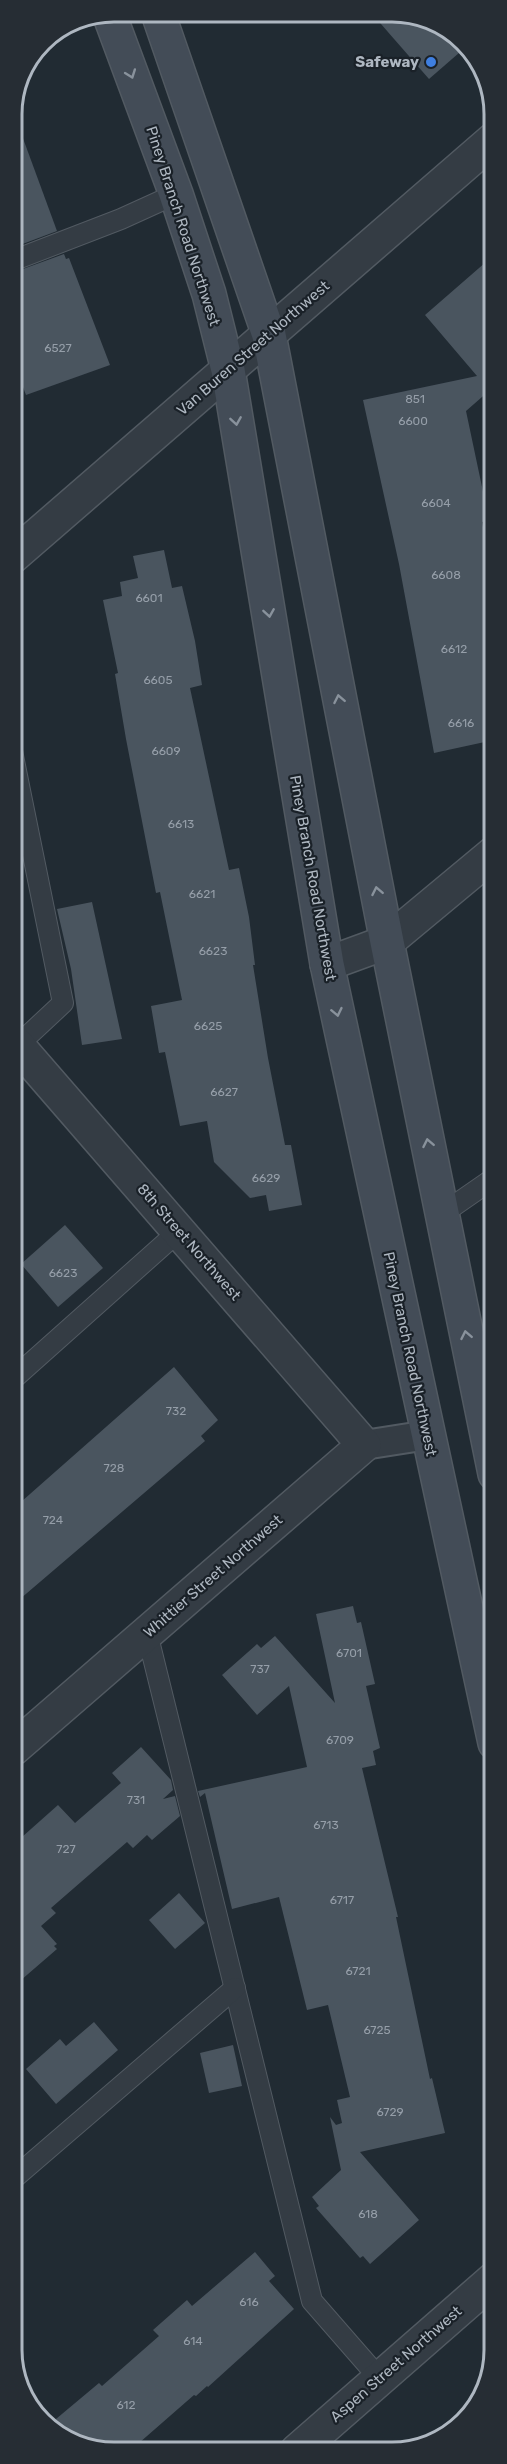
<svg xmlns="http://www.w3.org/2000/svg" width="507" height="2464" font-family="Rubik,sans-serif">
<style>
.building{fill:#4a555f}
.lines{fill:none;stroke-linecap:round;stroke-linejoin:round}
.service-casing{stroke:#525a62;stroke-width:22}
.pedestrian-casing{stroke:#525a62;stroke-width:32}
.minor-casing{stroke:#525a62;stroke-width:36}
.tertiary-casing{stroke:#525a62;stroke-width:36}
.secondary-casing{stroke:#525a62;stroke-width:36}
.service{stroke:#343c44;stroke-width:20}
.pedestrian{stroke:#343c44;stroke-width:28}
.minor{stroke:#343c44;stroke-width:33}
.tertiary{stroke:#343c44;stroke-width:33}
.secondary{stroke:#434c57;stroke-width:33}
.oneway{stroke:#89929c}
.shop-dot{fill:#3f7fe0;stroke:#1a2128;stroke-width:2}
.labels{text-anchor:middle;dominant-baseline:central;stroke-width:4.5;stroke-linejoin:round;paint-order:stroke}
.number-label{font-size:12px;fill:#959ea8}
.poi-label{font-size:15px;font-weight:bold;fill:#aeb7c1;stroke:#1a2128;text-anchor:end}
.street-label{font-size:15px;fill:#aeb7c1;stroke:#1a2128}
.rim{fill:none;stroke:#aeb7c1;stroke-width:3}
</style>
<rect width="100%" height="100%" fill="#212b33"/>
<g class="building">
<path d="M 418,15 L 467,46 L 429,79 L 374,16 Z"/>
<path d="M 12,122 L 17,122 L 57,231 L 12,248 Z"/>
<path d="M 64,254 L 66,259 L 69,258 L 110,365 L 26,395 L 12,358 L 12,273 Z"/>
<path d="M 494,255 L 494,395 L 490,390 L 466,411 L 489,520 L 482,522 L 494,585 L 494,740 L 434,753 L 399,564 L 363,400 L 477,376 L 425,315 Z"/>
<path d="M 164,550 L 172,588 L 182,586 L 195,641 L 202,685 L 190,688 L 229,870 L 239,868 L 249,917 L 255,965 L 253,965 L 268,1058 L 285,1145 L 291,1145 L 302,1205 L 269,1211 L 266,1195 L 250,1198 L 214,1162 L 207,1121 L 180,1126 L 165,1052 L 159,1053 L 151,1006 L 182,1000 L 160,892 L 156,893 L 126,739 L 115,674 L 118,673 L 103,600 L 122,596 L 120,582 L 138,578 L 133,556 Z"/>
<path d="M 92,902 L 122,1039 L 82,1045 L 71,969 L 57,909 Z"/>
<path d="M 65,1225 L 103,1268 L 58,1307 L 21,1264 Z"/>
<path d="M 174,1367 L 218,1420 L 201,1436 L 205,1441 L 13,1605 L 13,1509 Z"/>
<path d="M 353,1606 L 357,1623 L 361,1622 L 375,1684 L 366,1686 L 380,1748 L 373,1751 L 376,1765 L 362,1768 L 398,1917 L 396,1917 L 430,2079 L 432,2078 L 445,2133 L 360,2152 L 419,2220 L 370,2264 L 363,2256 L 360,2258 L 316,2208 L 319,2206 L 312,2197 L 341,2170 L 330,2117 L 336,2125 L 342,2123 L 337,2100 L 350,2097 L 328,2005 L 307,2010 L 279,1897 L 232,1909 L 205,1793 L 200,1797 L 198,1791 L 307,1767 L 289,1686 L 257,1715 L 222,1675 L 257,1644 L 261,1648 L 275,1636 L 335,1703 L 316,1614 Z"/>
<path d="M 141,1747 L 171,1780 L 173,1790 L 163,1799 L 175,1796 L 180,1816 L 152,1840 L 147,1835 L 133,1848 L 127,1842 L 51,1908 L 56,1913 L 41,1926 L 57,1944 L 54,1946 L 57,1949 L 13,1987 L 13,1845 L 58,1805 L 75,1823 L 121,1783 L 112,1773 Z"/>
<path d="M 179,1893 L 205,1923 L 175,1949 L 149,1920 Z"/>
<path d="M 94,2022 L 118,2050 L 56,2104 L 26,2069 L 60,2039 L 66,2046 Z"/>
<path d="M 233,2045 L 242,2086 L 209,2093 L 200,2053 Z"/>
<path d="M 255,2252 L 275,2276 L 269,2281 L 294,2309 L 208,2387 L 207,2386 L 196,2396 L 194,2395 L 131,2450 L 94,2450 L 50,2424 L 99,2383 L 102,2386 L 159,2336 L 153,2330 L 187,2300 L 192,2306 Z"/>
</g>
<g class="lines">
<g class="service-casing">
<g id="service">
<path d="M 12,261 L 121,219 L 176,194"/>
<path d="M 12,751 L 63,1003 L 18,1045"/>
<path d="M 442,1214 L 494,1178"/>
<path d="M 13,1379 L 179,1231"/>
<path d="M 147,1633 L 312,2301 L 380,2379"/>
<path d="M 13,2179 L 235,1988"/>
</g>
</g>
<g class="pedestrian-casing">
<path id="pedestrian" d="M 364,1445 L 428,1435"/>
</g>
<g class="minor-casing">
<g id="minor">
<path d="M 12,557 L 494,139"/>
<path d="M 327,964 L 387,942 L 494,853"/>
<path d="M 12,1039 L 364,1445 L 13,1749"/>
</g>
</g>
<g class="tertiary-casing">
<path id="tertiary" d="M 297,2451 L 495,2278"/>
</g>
<g class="secondary-casing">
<g id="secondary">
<path d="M 111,19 L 176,194 L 209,294 L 228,370 L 327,964 L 495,1743"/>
<path d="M 160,19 L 269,335 L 387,942 L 495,1474"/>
</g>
</g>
<use href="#service" class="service"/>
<use href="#pedestrian" class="pedestrian"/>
<use href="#minor" class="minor"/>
<use href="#tertiary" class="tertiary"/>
<use href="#secondary" class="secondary"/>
</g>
<defs><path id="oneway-chevron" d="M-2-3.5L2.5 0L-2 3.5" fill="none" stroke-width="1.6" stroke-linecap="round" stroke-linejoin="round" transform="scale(1.5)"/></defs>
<g class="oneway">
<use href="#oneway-chevron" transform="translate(131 74) rotate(70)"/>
<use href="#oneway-chevron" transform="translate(236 421) rotate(81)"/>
<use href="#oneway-chevron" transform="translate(269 613) rotate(81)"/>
<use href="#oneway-chevron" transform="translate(339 699) rotate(-101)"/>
<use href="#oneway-chevron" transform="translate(377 891) rotate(-101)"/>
<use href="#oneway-chevron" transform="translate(337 1012) rotate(78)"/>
<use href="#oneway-chevron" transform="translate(428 1143) rotate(-101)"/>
<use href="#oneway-chevron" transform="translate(466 1335) rotate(-101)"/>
</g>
<circle class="shop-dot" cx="431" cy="62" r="6"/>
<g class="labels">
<g class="number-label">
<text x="58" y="348">6527</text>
<text x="415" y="399">851</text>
<text x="413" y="421">6600</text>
<text x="436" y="503">6604</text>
<text x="446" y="575">6608</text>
<text x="149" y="598">6601</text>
<text x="454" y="649">6612</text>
<text x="158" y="680">6605</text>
<text x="461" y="723">6616</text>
<text x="166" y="751">6609</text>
<text x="181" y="824">6613</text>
<text x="202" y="894">6621</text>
<text x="213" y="951">6623</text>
<text x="208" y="1026">6625</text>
<text x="224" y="1092">6627</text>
<text x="266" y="1178">6629</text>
<text x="63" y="1273">6623</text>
<text x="176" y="1411">732</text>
<text x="114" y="1468">728</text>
<text x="53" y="1520">724</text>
<text x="349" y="1653">6701</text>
<text x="260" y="1669">737</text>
<text x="340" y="1740">6709</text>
<text x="136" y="1800">731</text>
<text x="326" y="1825">6713</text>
<text x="66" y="1849">727</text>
<text x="342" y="1900">6717</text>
<text x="358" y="1971">6721</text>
<text x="377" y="2030">6725</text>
<text x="390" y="2112">6729</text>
<text x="368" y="2214">618</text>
<text x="249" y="2302">616</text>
<text x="193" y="2341">614</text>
<text x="126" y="2405">612</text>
</g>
<g class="poi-label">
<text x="419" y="62">Safeway</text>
</g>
<g class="street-label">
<text transform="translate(183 226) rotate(72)">Piney Branch Road Northwest</text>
<text transform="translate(253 348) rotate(-41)">Van Buren Street Northwest</text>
<text transform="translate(313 878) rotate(80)">Piney Branch Road Northwest</text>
<text transform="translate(189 1242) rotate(49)">8th Street Northwest</text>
<text transform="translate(410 1354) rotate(78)">Piney Branch Road Northwest</text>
<text transform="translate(213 1576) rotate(-41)">Whittier Street Northwest</text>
<text transform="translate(396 2364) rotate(-41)">Aspen Street Northwest</text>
</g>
</g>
<path d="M0 0H507V2464H0ZM114 22H392A92 92 0 0 1 484 114V2350A92 92 0 0 1 392 2442H114A92 92 0 0 1 22 2350V114A92 92 0 0 1 114 22Z" fill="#262d34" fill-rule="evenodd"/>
<path class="rim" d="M114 22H392A92 92 0 0 1 484 114V2350A92 92 0 0 1 392 2442H114A92 92 0 0 1 22 2350V114A92 92 0 0 1 114 22Z"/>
</svg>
